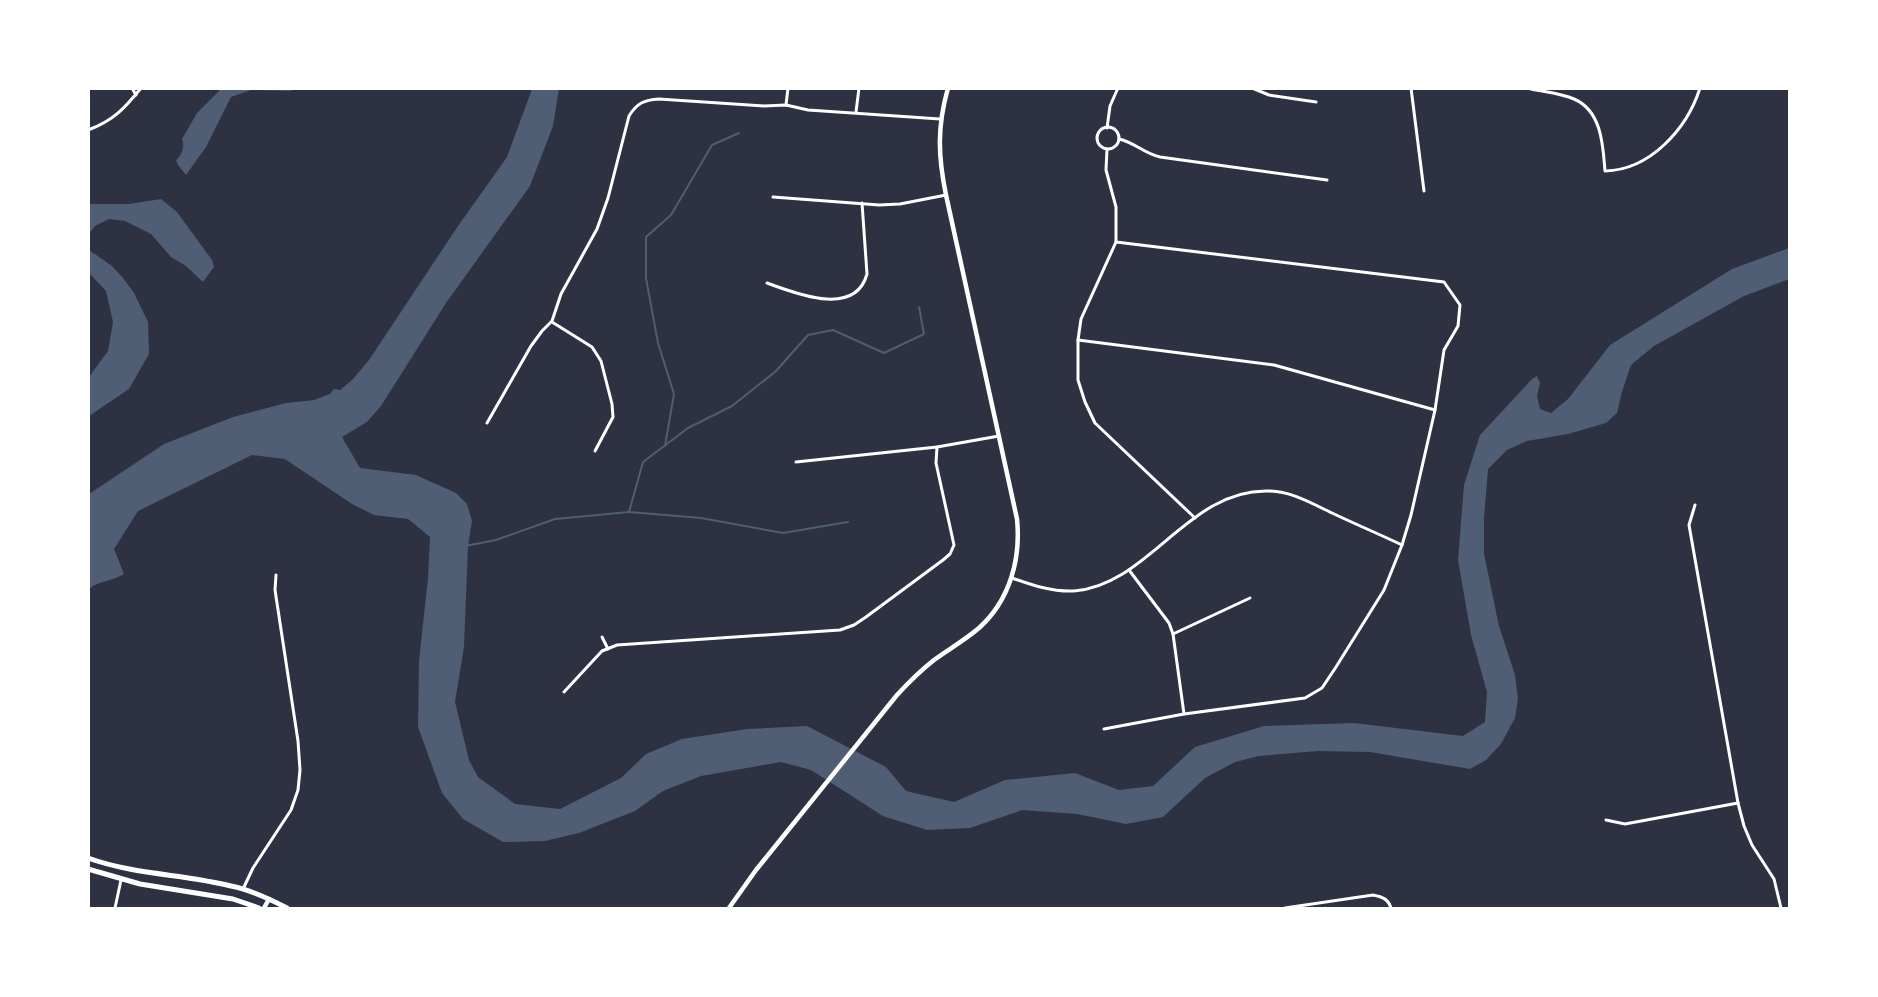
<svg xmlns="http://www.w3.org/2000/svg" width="1878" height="997" font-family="'Asap Condensed',sans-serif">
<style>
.water{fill:#4f5d75}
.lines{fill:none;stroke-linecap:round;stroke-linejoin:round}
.stream{stroke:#4f5d75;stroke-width:2}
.minor{stroke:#fff;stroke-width:3}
.tertiary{stroke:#fff;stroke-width:4.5}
.secondary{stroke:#fff;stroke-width:4.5}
.primary{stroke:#fff;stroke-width:5}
</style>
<rect width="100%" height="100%" fill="#2d3142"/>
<g class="water">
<path d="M 221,89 L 292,89 L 291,91 L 251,90 L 231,97 L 206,147 L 186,175 L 178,165 L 176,160 C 182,155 185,147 182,139 L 197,113 Z"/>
<path d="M 532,89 L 559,89 L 553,126 L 530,186 L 446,303 L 381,406 L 367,422 L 342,437 L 360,468 L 416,475 L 456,493 L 467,504 L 472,521 L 468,546 L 464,647 L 455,702 L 469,760 L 478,777 L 515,804 L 560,809 L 621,778 L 646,754 L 682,739 L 747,729 L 807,726 L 886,767 L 906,791 L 954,802 L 1005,780 L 1075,773 L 1119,790 L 1153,786 L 1195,747 L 1264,726 L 1354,723 L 1463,736 L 1485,722 L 1487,692 L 1471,635 L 1458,560 L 1464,485 L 1480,435 L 1532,379 L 1537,376 L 1540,383 L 1537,396 L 1540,409 L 1551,413 L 1568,399 L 1610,345 L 1732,269 L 1789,248 L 1789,279 L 1744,296 L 1654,346 L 1631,365 L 1622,392 L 1617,413 L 1606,423 L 1568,434 L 1527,441 L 1507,450 L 1488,469 L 1484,518 L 1484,554 L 1499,626 L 1515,675 L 1518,699 L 1515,718 L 1501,744 L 1486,760 L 1470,769 L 1370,752 L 1318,751 L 1259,756 L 1235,762 L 1205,778 L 1163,817 L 1126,824 L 1077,814 L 1022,810 L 970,828 L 927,830 L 883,816 L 811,770 L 781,762 L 701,776 L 663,791 L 635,811 L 579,833 L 545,841 L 503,842 L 463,819 L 442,793 L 418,727 L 419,661 L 428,578 L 430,537 L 408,519 L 374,515 L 352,504 L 285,459 L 252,455 L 138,511 L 114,549 L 124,574 C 113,581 98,581 89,589 L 89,494 L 164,444 L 233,417 L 286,403 L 314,400 L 330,394 L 334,389 L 340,390 L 353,379 L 369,360 L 458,226 L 507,157 Z"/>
<path d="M 161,199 L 177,212 L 212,260 L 214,267 L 203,282 L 186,266 L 171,257 L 151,234 L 125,221 L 109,219 L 95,226 L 89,234 L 89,204 L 129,204 Z"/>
<path d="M 89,250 L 112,266 L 123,278 L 134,293 L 148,322 L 149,354 L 129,389 L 89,416 L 89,377 L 108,351 L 113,322 L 106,291 L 89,273 Z"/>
</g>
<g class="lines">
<g class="stream">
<path d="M 665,446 L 674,394 L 658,343 L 646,278 L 646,237 L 671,215 L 712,145 L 739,133"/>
<path d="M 629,512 L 643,462 L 688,428 L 732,406 L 776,371 L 808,335 L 833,330 L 884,353 L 924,334 L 919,307"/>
<path d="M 465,546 L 496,540 L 555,519 L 629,512 L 701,518 L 783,533 L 848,522"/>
</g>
<g class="minor">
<path d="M 132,88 L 136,95"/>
<path d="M 1252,88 L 1269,95 L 1316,102"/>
<path d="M 1411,88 L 1424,191"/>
<path d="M 1527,88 C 1543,92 1560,93 1574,99 C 1602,111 1603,146 1605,171 C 1650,170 1687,129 1700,88"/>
<path d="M 786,105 L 788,88"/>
<path d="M 856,112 L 859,88"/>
<circle cx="1108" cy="138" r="11"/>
<path d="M 1107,128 L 1110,106 L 1118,88"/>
<path d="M 88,130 C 113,121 125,108 141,88"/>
<path d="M 1119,139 C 1136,143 1143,153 1160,157 L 1327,180"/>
<path d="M 1107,149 L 1106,170 L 1116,207 L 1116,242 L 1081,319 L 1078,340 L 1078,380 L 1085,402 L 1095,423 L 1195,518"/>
<path d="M 773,197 L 879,205 L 900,204 L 946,195"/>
<path d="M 767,283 C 795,293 855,318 867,274 L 862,203"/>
<path d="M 552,322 L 592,347 L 601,361 L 612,404 L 613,417 L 595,451"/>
<path d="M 1078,340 L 1274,365 L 1435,410"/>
<path d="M 487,423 L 531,346 L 542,331 L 552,321 L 561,294 L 597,229 L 608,198 L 629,116 C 637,103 644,100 659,99 L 764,106 L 786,105 L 808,110 L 940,119"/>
<path d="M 796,462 L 937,447 L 999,436"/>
<path d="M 1695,505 L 1689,525 L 1738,803 L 1744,826 L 1752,845 L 1774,879 L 1781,908"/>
<path d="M 1129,570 L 1169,623 L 1173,634 L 1184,714"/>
<path d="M 1012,578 C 1032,585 1052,592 1074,591 C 1149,585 1188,489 1268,491 C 1291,491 1311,503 1332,513 C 1355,524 1379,534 1402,545"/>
<path d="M 1173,634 L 1250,598"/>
<path d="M 602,637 L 608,649"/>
<path d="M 564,692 L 602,651 L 617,645 L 840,630 L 854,625 L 866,617 L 943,560 L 950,554 L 954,545 L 936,463 L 937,447"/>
<path d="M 1104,729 L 1184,714 L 1305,698 L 1322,688 L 1336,667 L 1384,590 L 1402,545 L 1411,515 L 1435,410 L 1444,350 L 1458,326 L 1460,305 L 1444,282 L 1116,242"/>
<path d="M 1606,820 L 1625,824 L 1738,803"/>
<path d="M 243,889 L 253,868 L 291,810 L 298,790 L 300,770 L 298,741 L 275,590 L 276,575"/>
<path d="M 115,908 L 121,880"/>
<path d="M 1285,908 L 1373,895 C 1383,897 1388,899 1391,908"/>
</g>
<path class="tertiary" d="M 264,908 L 269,899"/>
<path class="secondary" d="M 729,908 L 756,870 L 897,695 C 909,682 920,671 934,660 C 949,649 965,640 979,628 C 1010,600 1021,559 1017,519 L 946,195 C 938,156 937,127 948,88"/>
<g class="primary">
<path d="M 88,858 C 135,875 184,874 231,886 C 251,890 270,899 287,908"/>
<path d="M 88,869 L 140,884 L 233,899 L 259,908"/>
</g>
</g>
<rect width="1878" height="997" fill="none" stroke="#ffffff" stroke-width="180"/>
</svg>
